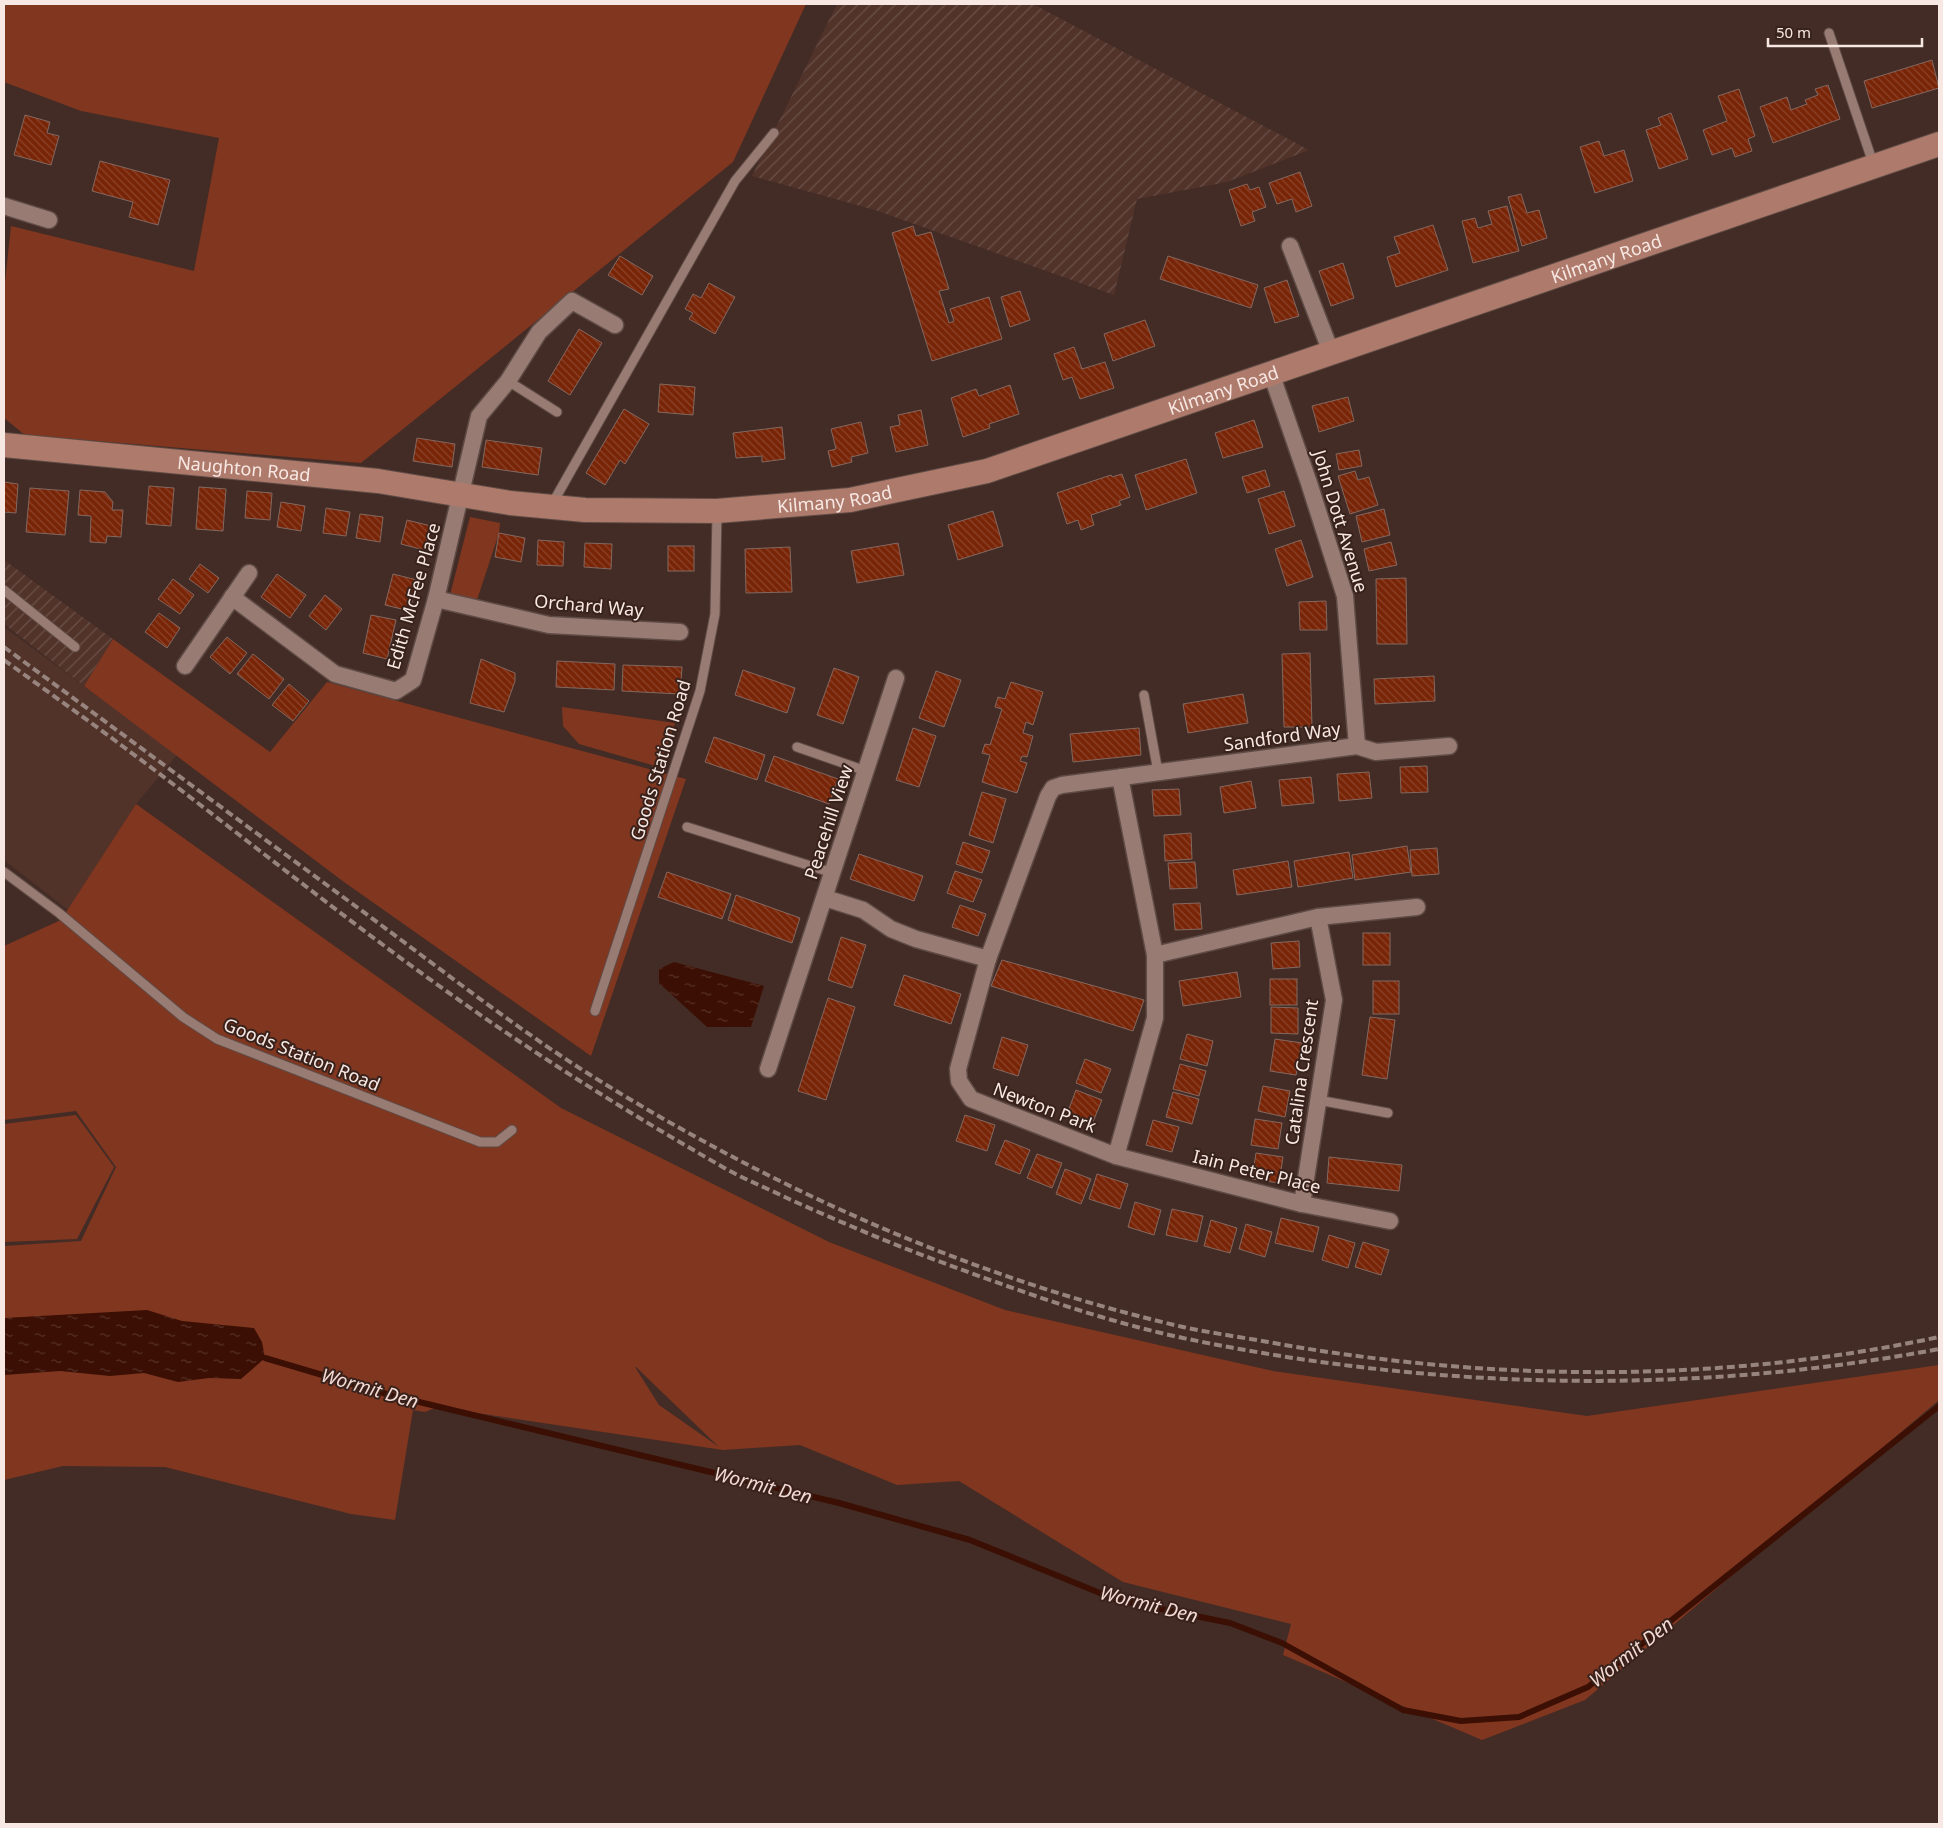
<svg xmlns="http://www.w3.org/2000/svg" width="1943" height="1828" font-family="'Noto Sans',sans-serif">
<style>
.built{fill:#51332a}
.industrial{fill:url(#industrial-furrows)}
.grass{fill:#813620;fill-rule:evenodd}
.water{fill:url(#water-ripples)}
.lines{fill:none;stroke-linecap:round;stroke-linejoin:round}
.stream{stroke:#3b0f03;stroke-width:6}
.building{fill:url(#building-back-hatch);stroke:#836860}
.lane-casing{stroke:#5f4b45;stroke-width:11}
.street-casing{stroke:#5f4b45;stroke-width:19}
.secondary-casing{stroke:#5f4b45;stroke-width:26}
.lane{stroke:#987c74;stroke-width:9}
.street{stroke:#987c74;stroke-width:16}
.secondary{stroke:#ad7a6b;stroke-width:24}
.rail{stroke:#98847e;stroke-width:4;stroke-dasharray:8 4;stroke-linecap:butt}
.labels{text-anchor:middle;dominant-baseline:central;stroke-width:4;stroke-linejoin:round;paint-order:stroke}
.street-label{font-size:18px;fill:#f8e8e3;stroke:#38221b}
.water-label{font-size:19px;font-style:italic;fill:#f4dad2;stroke:#38221b}
</style>
<defs>
<pattern id="industrial-furrows" width="10" height="10" patternUnits="userSpaceOnUse" patternTransform="scale(1.25)"><rect width="10" height="10" fill="#51332a"/><path d="M-1 1l2-2M0 10L10 0M9 11l2-2" fill="none" stroke="#6b5149"/></pattern>
<pattern id="water-ripples" width="26" height="14" patternUnits="userSpaceOnUse" patternTransform="scale(1.25)"><rect width="26" height="14" fill="#3b0f03"/><path d="M2 4q2-2 4 0t4 0M15 11q2-2 4 0t4 0" fill="none" stroke="#583228"/></pattern>
<pattern id="building-back-hatch" width="6" height="6" patternUnits="userSpaceOnUse" patternTransform="scale(1.25)"><rect width="6" height="6" fill="#782407"/><path d="M-1 5l2 2M0 0l6 6M5-1l2 2" fill="none" stroke="#8c442b"/></pattern>
</defs>
<rect width="100%" height="100%" fill="#432c25"/>
<path class="built" d="M 4,627 L 177,755 L 136,804 L 68,910 L 4,860 Z"/>
<g class="industrial">
<path d="M 837,4 L 1033,4 L 1309,150 L 1227,182 L 1137,199 L 1114,295 L 875,210 L 752,176 Z"/>
<path d="M 4,560 L 113,639 L 84,686 L 4,624 Z"/>
</g>
<g class="grass">
<path d="M 4,4 L 806,4 L 733,162 L 361,463 L 25,435 L 4,418 L 4,292 L 11,226 L 194,271 L 219,138 L 81,111 L 4,82 Z"/>
<path d="M 470,517 L 500,523 L 499,533 L 476,603 L 450,595 Z"/>
<path d="M 113,639 L 270,752 L 327,682 L 686,779 L 591,1056 L 344,882 L 84,686 Z"/>
<path d="M 562,707 L 675,723 L 659,767 L 579,744 L 563,726 Z"/>
<path d="M 136,804 L 561,1108 L 829,1242 L 1005,1310 L 1273,1371 L 1587,1416 L 1939,1365 L 1939,1400 L 1585,1700 L 1482,1740 L 1283,1655 L 1291,1624 L 1123,1582 L 959,1481 L 897,1485 L 800,1445 L 723,1450 L 437,1407 L 425,1412 L 413,1410 L 395,1520 L 351,1514 L 165,1467 L 63,1466 L 4,1480 L 4,1246 L 81,1241 L 116,1167 L 76,1111 L 4,1120 L 4,946 L 61,920 ZM 635,1367 L 636,1367 L 719,1447 L 659,1405 Z"/>
<path d="M 76,1115 L 114,1167 L 77,1239 L 4,1242 L 4,1124 Z"/>
</g>
<g class="water">
<path d="M 674,962 L 764,986 L 751,1027 L 707,1027 L 659,983 L 659,969 Z"/>
<path d="M 147,1310 L 182,1321 L 254,1328 L 262,1342 L 265,1358 L 241,1379 L 209,1378 L 178,1382 L 144,1373 L 110,1376 L 60,1371 L 4,1375 L 4,1318 Z"/>
</g>
<g class="lines">
<path class="stream" d="M 265,1358 L 390,1395 L 839,1503 L 970,1540 L 1117,1600 L 1230,1623 L 1282,1643 L 1403,1710 L 1461,1721 L 1519,1717 L 1588,1687 L 1939,1406"/>
</g>
<g class="building">
<path d="M 1932,60 L 1939,88 L 1872,108 L 1864,81 Z"/>
<path d="M 1828,85 L 1840,119 L 1773,143 L 1760,107 L 1787,97 L 1791,110 L 1807,104 L 1805,100 L 1818,95 L 1815,89 Z"/>
<path d="M 1739,89 L 1755,136 L 1748,139 L 1752,151 L 1735,157 L 1732,148 L 1712,155 L 1703,130 L 1727,121 L 1718,96 Z"/>
<path d="M 1671,113 L 1688,159 L 1659,169 L 1646,130 L 1661,125 L 1658,118 Z"/>
<path d="M 25,115 L 50,122 L 47,133 L 59,136 L 51,165 L 14,155 Z"/>
<path d="M 1599,141 L 1604,156 L 1624,150 L 1633,181 L 1595,193 L 1580,147 Z"/>
<path d="M 100,161 L 170,180 L 158,225 L 129,217 L 133,202 L 92,191 Z"/>
<path d="M 1300,172 L 1312,206 L 1296,212 L 1292,199 L 1277,204 L 1269,183 Z"/>
<path d="M 1247,184 L 1250,190 L 1259,187 L 1266,207 L 1252,212 L 1255,221 L 1241,226 L 1229,190 Z"/>
<path d="M 1521,194 L 1527,213 L 1539,210 L 1547,238 L 1522,246 L 1508,197 Z"/>
<path d="M 1507,206 L 1519,251 L 1473,263 L 1462,221 L 1475,218 L 1478,228 L 1492,224 L 1488,211 Z"/>
<path d="M 1433,225 L 1448,270 L 1396,287 L 1387,257 L 1400,253 L 1394,237 Z"/>
<path d="M 913,226 L 916,236 L 931,232 L 949,289 L 939,291 L 949,323 L 954,321 L 950,309 L 989,297 L 1002,339 L 932,361 L 892,233 Z"/>
<path d="M 620,256 L 653,276 L 642,295 L 608,275 Z"/>
<path d="M 1168,256 L 1258,285 L 1251,308 L 1160,279 Z"/>
<path d="M 1343,263 L 1354,298 L 1331,306 L 1319,271 Z"/>
<path d="M 1287,280 L 1299,316 L 1275,323 L 1264,288 Z"/>
<path d="M 709,283 L 735,297 L 715,334 L 689,319 L 693,313 L 685,309 L 693,294 L 701,298 Z"/>
<path d="M 1020,291 L 1030,320 L 1010,327 L 1001,297 Z"/>
<path d="M 1145,320 L 1155,346 L 1113,361 L 1104,334 Z"/>
<path d="M 579,329 L 602,343 L 570,395 L 548,381 Z"/>
<path d="M 1074,347 L 1082,369 L 1105,362 L 1114,388 L 1080,399 L 1072,377 L 1063,380 L 1054,354 Z"/>
<path d="M 660,384 L 695,387 L 693,415 L 658,412 Z"/>
<path d="M 1010,385 L 1019,414 L 989,424 L 990,428 L 963,437 L 951,398 L 976,389 L 979,396 Z"/>
<path d="M 1348,397 L 1354,421 L 1319,432 L 1312,406 Z"/>
<path d="M 624,409 L 649,424 L 625,464 L 620,460 L 605,485 L 586,473 Z"/>
<path d="M 921,410 L 928,445 L 896,452 L 890,427 L 900,425 L 898,415 Z"/>
<path d="M 1254,420 L 1263,447 L 1223,458 L 1215,433 Z"/>
<path d="M 861,422 L 868,453 L 851,457 L 852,462 L 832,467 L 828,451 L 836,449 L 831,429 Z"/>
<path d="M 782,427 L 785,459 L 762,462 L 762,456 L 736,458 L 733,433 Z"/>
<path d="M 417,438 L 455,444 L 452,467 L 413,461 Z"/>
<path d="M 486,440 L 542,448 L 538,475 L 482,467 Z"/>
<path d="M 1359,450 L 1362,466 L 1339,470 L 1336,454 Z"/>
<path d="M 1186,459 L 1197,493 L 1146,510 L 1135,475 Z"/>
<path d="M 1265,470 L 1270,486 L 1247,493 L 1242,477 Z"/>
<path d="M 1355,471 L 1358,480 L 1369,477 L 1378,505 L 1350,514 L 1338,476 Z"/>
<path d="M 1122,474 L 1130,497 L 1119,501 L 1121,505 L 1091,515 L 1094,525 L 1081,530 L 1078,520 L 1067,524 L 1057,493 L 1111,475 L 1112,477 Z"/>
<path d="M 4,482 L 18,484 L 16,513 L 4,512 Z"/>
<path d="M 149,486 L 174,488 L 171,526 L 146,524 Z"/>
<path d="M 199,487 L 226,489 L 223,531 L 196,529 Z"/>
<path d="M 30,488 L 69,491 L 65,535 L 26,532 Z"/>
<path d="M 80,490 L 105,492 L 113,502 L 112,510 L 123,510 L 121,537 L 107,536 L 106,543 L 90,542 L 91,516 L 78,515 Z"/>
<path d="M 247,491 L 272,493 L 270,520 L 245,518 Z"/>
<path d="M 1284,491 L 1295,526 L 1269,534 L 1258,499 Z"/>
<path d="M 281,502 L 305,506 L 301,531 L 277,527 Z"/>
<path d="M 326,508 L 350,512 L 346,536 L 323,533 Z"/>
<path d="M 1384,509 L 1390,535 L 1362,542 L 1356,516 Z"/>
<path d="M 993,511 L 1003,546 L 958,560 L 948,525 Z"/>
<path d="M 360,514 L 383,517 L 380,542 L 356,538 Z"/>
<path d="M 407,520 L 431,526 L 424,550 L 401,544 Z"/>
<path d="M 499,533 L 525,538 L 521,562 L 495,557 Z"/>
<path d="M 538,540 L 564,542 L 563,566 L 537,565 Z"/>
<path d="M 1301,540 L 1313,577 L 1287,586 L 1275,549 Z"/>
<path d="M 1391,542 L 1397,565 L 1369,571 L 1364,549 Z"/>
<path d="M 585,543 L 612,544 L 611,569 L 584,567 Z"/>
<path d="M 898,543 L 904,575 L 857,583 L 851,551 Z"/>
<rect x="668" y="546" width="26" height="25"/>
<path d="M 790,547 L 792,592 L 746,593 L 745,549 Z"/>
<path d="M 200,564 L 219,578 L 208,593 L 189,579 Z"/>
<path d="M 277,574 L 306,595 L 290,618 L 261,597 Z"/>
<path d="M 393,574 L 417,580 L 410,611 L 385,605 Z"/>
<path d="M 1406,578 L 1407,644 L 1377,644 L 1376,579 Z"/>
<path d="M 173,579 L 194,595 L 180,614 L 158,599 Z"/>
<path d="M 325,595 L 342,609 L 326,630 L 309,616 Z"/>
<path d="M 1326,601 L 1327,630 L 1300,630 L 1299,602 Z"/>
<path d="M 159,613 L 180,628 L 167,648 L 145,632 Z"/>
<path d="M 371,615 L 396,620 L 387,659 L 363,653 Z"/>
<path d="M 227,637 L 247,653 L 230,674 L 210,657 Z"/>
<path d="M 1310,653 L 1312,727 L 1284,727 L 1282,654 Z"/>
<path d="M 253,654 L 284,679 L 269,699 L 237,674 Z"/>
<path d="M 481,659 L 515,673 L 515,681 L 504,712 L 470,703 Z"/>
<path d="M 557,661 L 615,664 L 614,690 L 556,687 Z"/>
<path d="M 623,665 L 682,667 L 680,694 L 622,691 Z"/>
<path d="M 834,668 L 859,677 L 843,724 L 817,715 Z"/>
<path d="M 743,670 L 795,688 L 787,713 L 735,695 Z"/>
<path d="M 936,671 L 961,680 L 944,727 L 919,718 Z"/>
<path d="M 1434,676 L 1435,701 L 1375,704 L 1374,679 Z"/>
<path d="M 1011,682 L 1043,692 L 1033,725 L 1026,722 L 1023,733 L 1033,736 L 1027,757 L 1022,756 L 1020,761 L 1027,763 L 1017,793 L 982,782 L 990,755 L 982,753 L 985,744 L 990,745 L 1002,709 L 995,707 L 998,697 L 1005,699 Z"/>
<path d="M 289,684 L 309,701 L 293,721 L 272,705 Z"/>
<path d="M 1243,694 L 1248,723 L 1188,733 L 1183,704 Z"/>
<path d="M 913,728 L 936,736 L 919,787 L 896,780 Z"/>
<path d="M 1139,728 L 1141,755 L 1073,762 L 1070,734 Z"/>
<path d="M 714,737 L 765,755 L 757,780 L 705,762 Z"/>
<path d="M 774,756 L 838,779 L 829,804 L 765,781 Z"/>
<path d="M 1427,766 L 1428,792 L 1401,793 L 1400,767 Z"/>
<path d="M 1369,772 L 1372,798 L 1339,801 L 1337,774 Z"/>
<path d="M 1311,777 L 1314,803 L 1282,806 L 1279,780 Z"/>
<path d="M 1251,781 L 1256,808 L 1224,813 L 1220,787 Z"/>
<path d="M 1179,789 L 1181,815 L 1154,816 L 1152,790 Z"/>
<path d="M 982,792 L 1006,799 L 993,843 L 969,835 Z"/>
<path d="M 1191,833 L 1192,859 L 1165,861 L 1164,835 Z"/>
<path d="M 963,842 L 990,851 L 982,873 L 956,864 Z"/>
<path d="M 1407,846 L 1411,872 L 1355,880 L 1352,855 Z"/>
<path d="M 1437,848 L 1439,874 L 1412,876 L 1410,850 Z"/>
<path d="M 1349,852 L 1353,878 L 1298,887 L 1294,861 Z"/>
<path d="M 859,854 L 923,876 L 914,901 L 850,879 Z"/>
<path d="M 1288,861 L 1292,887 L 1237,895 L 1233,870 Z"/>
<path d="M 1195,862 L 1197,888 L 1170,889 L 1168,863 Z"/>
<path d="M 955,871 L 982,880 L 973,902 L 947,893 Z"/>
<path d="M 667,872 L 731,894 L 722,919 L 658,897 Z"/>
<path d="M 736,895 L 800,918 L 792,943 L 728,920 Z"/>
<path d="M 1200,903 L 1202,929 L 1175,930 L 1173,904 Z"/>
<path d="M 960,905 L 986,914 L 978,936 L 952,927 Z"/>
<rect x="1363" y="933" width="27" height="32"/>
<path d="M 841,937 L 866,945 L 852,988 L 828,980 Z"/>
<path d="M 1299,941 L 1300,967 L 1273,969 L 1271,943 Z"/>
<path d="M 1002,960 L 1144,1000 L 1133,1031 L 991,986 Z"/>
<path d="M 1237,972 L 1241,997 L 1183,1006 L 1179,981 Z"/>
<path d="M 904,975 L 961,994 L 951,1024 L 894,1005 Z"/>
<rect x="1270" y="979" width="27" height="26"/>
<rect x="1373" y="981" width="26" height="33"/>
<path d="M 828,998 L 855,1007 L 826,1100 L 798,1091 Z"/>
<path d="M 1271,1007 L 1298,1008 L 1298,1034 L 1271,1033 Z"/>
<path d="M 1370,1017 L 1395,1020 L 1387,1079 L 1362,1075 Z"/>
<path d="M 1187,1034 L 1213,1041 L 1207,1066 L 1180,1059 Z"/>
<path d="M 1002,1037 L 1028,1045 L 1018,1076 L 993,1068 Z"/>
<path d="M 1275,1039 L 1302,1043 L 1296,1075 L 1270,1071 Z"/>
<path d="M 1085,1059 L 1111,1069 L 1101,1093 L 1076,1083 Z"/>
<path d="M 1180,1064 L 1206,1071 L 1199,1096 L 1173,1089 Z"/>
<path d="M 1263,1086 L 1290,1091 L 1285,1117 L 1258,1111 Z"/>
<path d="M 1076,1090 L 1102,1100 L 1092,1124 L 1067,1114 Z"/>
<path d="M 1173,1092 L 1199,1099 L 1192,1124 L 1166,1117 Z"/>
<path d="M 965,1115 L 995,1125 L 987,1151 L 956,1141 Z"/>
<path d="M 1255,1119 L 1282,1123 L 1278,1149 L 1251,1145 Z"/>
<path d="M 1153,1120 L 1179,1127 L 1172,1152 L 1146,1145 Z"/>
<path d="M 1005,1140 L 1030,1150 L 1020,1174 L 995,1164 Z"/>
<path d="M 1256,1153 L 1283,1157 L 1279,1183 L 1252,1179 Z"/>
<path d="M 1037,1154 L 1062,1163 L 1052,1188 L 1027,1178 Z"/>
<path d="M 1329,1157 L 1402,1165 L 1399,1191 L 1327,1183 Z"/>
<path d="M 1065,1169 L 1091,1179 L 1081,1204 L 1056,1194 Z"/>
<path d="M 1097,1174 L 1128,1184 L 1120,1209 L 1089,1199 Z"/>
<path d="M 1135,1202 L 1161,1210 L 1154,1235 L 1128,1227 Z"/>
<path d="M 1172,1209 L 1203,1216 L 1197,1242 L 1166,1235 Z"/>
<path d="M 1281,1218 L 1319,1227 L 1313,1252 L 1275,1243 Z"/>
<path d="M 1211,1220 L 1237,1228 L 1230,1253 L 1204,1246 Z"/>
<path d="M 1246,1224 L 1272,1232 L 1265,1257 L 1239,1249 Z"/>
<path d="M 1329,1235 L 1355,1243 L 1348,1268 L 1322,1260 Z"/>
<path d="M 1363,1242 L 1389,1250 L 1381,1275 L 1355,1267 Z"/>
</g>
<g class="lines">
<g class="lane-casing">
<g id="lane">
<path d="M 1829,33 L 1874,166"/>
<path d="M 508,381 L 557,412"/>
<path d="M 551,506 L 735,181 L 774,133"/>
<path d="M 4,590 L 75,647"/>
<path d="M 1144,695 L 1158,772"/>
<path d="M 797,747 L 866,771"/>
<path d="M 687,827 L 833,873"/>
<path d="M 4,872 L 59,913 L 183,1017 L 217,1039 L 480,1142 L 497,1142 L 512,1130"/>
<path d="M 595,1011 L 700,691 L 715,614 L 717,512"/>
<path d="M 1318,1100 L 1388,1113"/>
</g>
</g>
<g class="street-casing">
<g id="street">
<path d="M 4,206 L 49,220"/>
<path d="M 1290,246 L 1331,352"/>
<path d="M 1271,373 L 1309,483 L 1345,596 L 1357,746"/>
<path d="M 232,597 L 335,674 L 396,691 L 413,680 L 436,599 L 479,416 L 508,381 L 539,332 L 572,301 L 615,325"/>
<path d="M 436,599 L 549,625 L 680,632"/>
<path d="M 185,666 L 249,573"/>
<path d="M 1120,777 L 1155,955 L 1155,1018 L 1116,1156 L 971,1099 L 959,1081 L 958,1069 L 988,959 L 1048,796 L 1053,788 L 1062,785 L 1357,746 L 1376,752 L 1449,746"/>
<path d="M 825,898 L 863,910 L 891,929 L 916,939 L 988,959"/>
<path d="M 1155,955 L 1318,917 L 1417,907"/>
<path d="M 768,1069 L 896,678"/>
<path d="M 1116,1156 L 1302,1204 L 1390,1221"/>
<path d="M 1302,1204 L 1334,1000 L 1318,917"/>
</g>
</g>
<g class="secondary-casing">
<g id="secondary">
<path id="s1" d="M 4,445 L 378,481 L 510,503 L 585,510 L 717,511 L 850,500 L 987,471 L 1939,144"/>
</g>
</g>
<use href="#lane" class="lane"/>
<use href="#street" class="street"/>
<use href="#secondary" class="secondary"/>
<g class="rail">
<path d="M 4,647 C 122,734 240,821 358,908 C 433,963 506,1021 584,1071 C 768,1187 971,1278 1183,1327 C 1211,1333 1240,1337 1268,1342 C 1488,1382 1719,1384 1939,1337"/>
<path d="M 4,660 C 44,689 85,718 125,748 C 237,831 345,920 459,1000 C 544,1060 632,1115 721,1166 C 743,1179 767,1188 789,1199 C 838,1221 887,1242 938,1261 C 1017,1290 1099,1320 1183,1338 C 1431,1390 1689,1396 1939,1349"/>
</g>
</g>
<g class="labels">
<g class="street-label">
<text stroke="none"><textPath href="#s1" startOffset="1645">Kilmany Road</textPath></text>
<text stroke="none"><textPath href="#s1" startOffset="1240">Kilmany Road</textPath></text>
<text stroke="none"><textPath href="#s1" startOffset="241">Naughton Road</textPath></text>
<text stroke="none"><textPath href="#s1" startOffset="835">Kilmany Road</textPath></text>
<text transform="translate(1341 521) rotate(73)">John Dott Avenue</text>
<text transform="translate(413 596) rotate(-74)">Edith McFee Place</text>
<text transform="translate(589 605) rotate(5)">Orchard Way</text>
<text transform="translate(1282 736) rotate(-8)">Sandford Way</text>
<text transform="translate(660 760) rotate(-73)">Goods Station Road</text>
<text transform="translate(828 822) rotate(-72)">Peacehill View</text>
<text transform="translate(302 1054) rotate(22)">Goods Station Road</text>
<text transform="translate(1301 1072) rotate(-82)">Catalina Crescent</text>
<text transform="translate(1045 1107) rotate(21)">Newton Park</text>
<text transform="translate(1257 1171) rotate(14)">Iain Peter Place</text>
</g>
<g class="water-label">
<text transform="translate(370 1388) rotate(16)">Wormit Den</text>
<text transform="translate(763 1485) rotate(14)">Wormit Den</text>
<text transform="translate(1149 1604) rotate(14)">Wormit Den</text>
<text transform="translate(1631 1652) rotate(-38)">Wormit Den</text>
</g>
</g>
<rect width="1943" height="1828" fill="none" stroke="#f8e8e3" stroke-width="10"/>
<path d="M1768 38v8h154v-8" fill="none" stroke="#f8e8e3" stroke-width="2.5"/>
<text x="1776" y="38" font-size="15" fill="#f8e8e3" stroke="#38221b" stroke-width="4" paint-order="stroke">50 m</text>
</svg>
